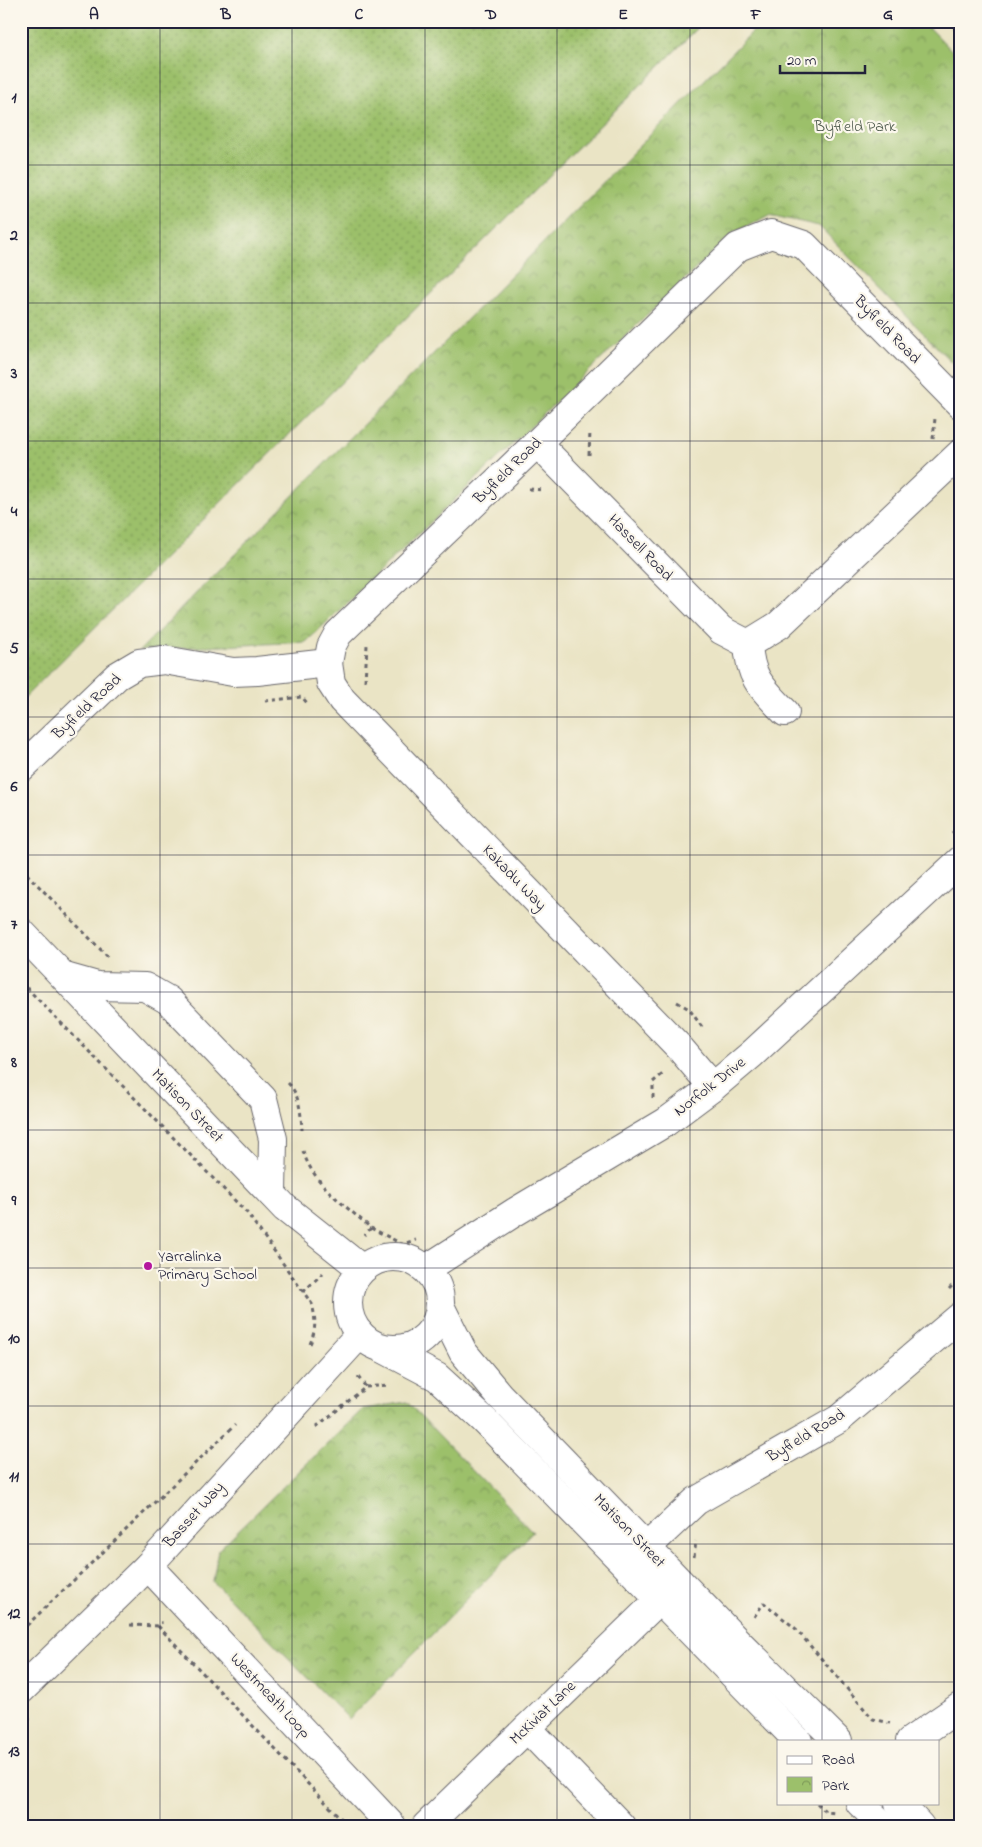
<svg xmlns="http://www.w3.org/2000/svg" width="982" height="1847" font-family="'Indie Flower',sans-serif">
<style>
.grass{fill:url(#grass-dots);stroke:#5f7153}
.park{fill:url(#park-crowns);stroke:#5f7153}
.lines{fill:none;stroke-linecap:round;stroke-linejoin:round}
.minor-casing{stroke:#68666b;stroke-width:30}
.path{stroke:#68666b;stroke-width:3;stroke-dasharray:4 4;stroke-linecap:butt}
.minor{stroke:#fff;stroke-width:28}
.grid{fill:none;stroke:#22223b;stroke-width:1;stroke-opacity:0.55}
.poi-dot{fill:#b5179e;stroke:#fbf7ec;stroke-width:2}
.labels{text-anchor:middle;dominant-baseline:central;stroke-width:4.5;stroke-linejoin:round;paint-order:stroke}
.park-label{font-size:16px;fill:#4d594c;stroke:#fbf7ec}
.street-label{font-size:16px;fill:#22223b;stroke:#fbf7ec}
.poi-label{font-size:16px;fill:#22223b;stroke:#fbf7ec;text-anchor:start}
.neatline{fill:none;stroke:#22223b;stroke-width:2}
.grid-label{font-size:16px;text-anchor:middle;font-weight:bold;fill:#22223b}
</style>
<defs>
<pattern id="grass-dots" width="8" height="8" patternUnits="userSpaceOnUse" patternTransform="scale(1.25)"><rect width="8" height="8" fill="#9cc06b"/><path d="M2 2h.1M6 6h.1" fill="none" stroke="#7f9c59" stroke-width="1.8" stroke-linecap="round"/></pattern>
<pattern id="park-crowns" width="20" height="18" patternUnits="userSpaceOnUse" patternTransform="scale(1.25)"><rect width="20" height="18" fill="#9cc06b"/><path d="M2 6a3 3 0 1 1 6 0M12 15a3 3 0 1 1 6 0" fill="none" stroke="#7f9c59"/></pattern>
</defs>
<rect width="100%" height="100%" fill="#fbf7ec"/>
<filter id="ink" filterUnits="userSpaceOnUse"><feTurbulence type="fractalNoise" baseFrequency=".02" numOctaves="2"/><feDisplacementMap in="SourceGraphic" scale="10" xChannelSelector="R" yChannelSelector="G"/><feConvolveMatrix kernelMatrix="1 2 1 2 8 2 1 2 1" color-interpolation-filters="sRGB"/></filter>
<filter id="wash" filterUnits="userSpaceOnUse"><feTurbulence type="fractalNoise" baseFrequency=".0096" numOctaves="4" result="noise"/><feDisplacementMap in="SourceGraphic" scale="20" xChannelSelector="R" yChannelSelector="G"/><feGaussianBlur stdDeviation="1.12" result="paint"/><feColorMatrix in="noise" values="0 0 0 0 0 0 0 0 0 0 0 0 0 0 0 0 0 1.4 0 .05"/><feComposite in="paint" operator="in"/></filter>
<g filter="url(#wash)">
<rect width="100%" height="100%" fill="#eae4c5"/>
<g class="grass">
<path d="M 21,21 L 705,21 L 21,701 Z"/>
<path d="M 945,21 L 961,21 L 961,37 Z"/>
</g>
<g class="park">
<path d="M 763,21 L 923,21 L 961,60 L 961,372 L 819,226 L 770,215 L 733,233 L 306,642 L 140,650 Z"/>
<path d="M 407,1402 L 533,1532 L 349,1719 L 213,1582 L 218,1550 L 363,1409 Z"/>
</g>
</g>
<g filter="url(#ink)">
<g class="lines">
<g class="minor-casing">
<g id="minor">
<path d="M 537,443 L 721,630 L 748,644 L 779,625 L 961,453"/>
<path d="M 748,644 C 750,679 762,688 785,712"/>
<path d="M 328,663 L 331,683 L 342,700 L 678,1046 L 713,1087"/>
<path d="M 21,768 L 117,676 L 139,663 L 164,660 L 233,672 L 257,671 L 328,663 L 331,647 L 338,634 L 537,443 L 738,247 L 771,234 L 804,245 L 961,405"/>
<path d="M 21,932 L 285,1208 L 362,1269"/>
<path d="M 65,977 L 97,986 L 145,987 L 168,1000 L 263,1099 L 273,1139 L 272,1194"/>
<circle cx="394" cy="1303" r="46"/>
<path d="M 426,1269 L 515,1212 L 666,1122 L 713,1087 L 752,1054 L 961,860"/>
<path d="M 440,1306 L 463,1352 L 499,1395 L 735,1639 L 838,1741"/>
<path d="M 382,1348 L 437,1377 L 484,1420 L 798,1741"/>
<path d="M 646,1548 L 696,1501 L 839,1419 L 961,1316"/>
<path d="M 148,1566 L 392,1826"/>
<path d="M 21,1690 L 148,1566 L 360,1334"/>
<path d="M 527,1728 L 621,1826"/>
<path d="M 910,1741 L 961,1706"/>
<path d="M 860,1803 L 884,1826"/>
<path d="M 899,1803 L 920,1826"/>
<path d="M 426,1826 L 659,1600"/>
</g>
</g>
<g class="path">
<path d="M 933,439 L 935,418"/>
<path d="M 589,455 L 590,431"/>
<path d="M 529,489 L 543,490"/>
<path d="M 365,681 L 367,645"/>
<path d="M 265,701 L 302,697 L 308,704"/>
<path d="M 952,833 L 961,825"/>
<path d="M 21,868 L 108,957"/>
<path d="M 21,982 L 247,1213 L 312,1304 C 316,1319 316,1330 310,1344"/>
<path d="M 677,1002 L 689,1009 L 702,1027"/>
<path d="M 288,1083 C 300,1095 301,1114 302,1130"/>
<path d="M 653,1098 L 653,1082 L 665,1072"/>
<path d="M 303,1151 C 313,1184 346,1206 371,1228 L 364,1235"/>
<path d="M 371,1228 L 402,1244 L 416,1240"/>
<path d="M 949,1289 L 961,1277"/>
<path d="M 303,1292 L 323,1273"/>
<path d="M 358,1377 L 366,1387"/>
<path d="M 316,1427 L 366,1387 L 388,1385"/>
<path d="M 694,1557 L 696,1541"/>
<path d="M 754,1617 L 764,1603 L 795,1628 L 873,1719 L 890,1723"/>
<path d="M 130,1625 L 158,1626 L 162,1622"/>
<path d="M 158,1626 L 348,1826"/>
<path d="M 21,1631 L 235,1425"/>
<path d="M 21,1725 L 30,1717"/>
<path d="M 817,1803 L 826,1812 L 835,1813"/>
</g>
<use href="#minor" class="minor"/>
</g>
</g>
<path class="grid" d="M 160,21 L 160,1826M 292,21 L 292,1826M 425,21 L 425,1826M 557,21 L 557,1826M 690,21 L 690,1826M 822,21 L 822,1741M 21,165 L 961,165M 21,303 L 961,303M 21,441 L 961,441M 21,579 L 961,579M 21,717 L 961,717M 21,855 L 961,855M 21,992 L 961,992M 21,1130 L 961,1130M 21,1268 L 961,1268M 21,1406 L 961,1406M 21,1544 L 961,1544M 21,1682 L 961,1682M 822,1803 L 822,1826"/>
<circle class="poi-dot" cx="148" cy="1266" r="5"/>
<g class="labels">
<g class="park-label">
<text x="855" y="127">Byfield Park</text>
</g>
<g class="street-label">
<text transform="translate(887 330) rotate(46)">Byfield Road</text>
<text transform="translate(508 471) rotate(-44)">Byfield Road</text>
<text transform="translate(640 548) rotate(46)">Hassell Road</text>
<text transform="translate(87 707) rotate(-43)">Byfield Road</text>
<text transform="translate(514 878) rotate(46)">Kakadu Way</text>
<text transform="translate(710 1087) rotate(-38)">Norfolk Drive</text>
<text transform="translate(187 1106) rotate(46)">Matison Street</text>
<text transform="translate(806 1436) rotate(-31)">Byfield Road</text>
<text transform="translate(194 1515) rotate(-48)">Basset Way</text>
<text transform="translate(629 1531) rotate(46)">Matison Street</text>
<text transform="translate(270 1696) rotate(47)">Westmeath Loop</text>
<text transform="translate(543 1713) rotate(-44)">McKiviat Lane</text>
</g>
<g class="poi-label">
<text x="158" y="1257">Yarralinka<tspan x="158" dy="18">Primary School</tspan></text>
</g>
</g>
<rect width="982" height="1847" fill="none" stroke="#fbf7ec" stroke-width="55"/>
<rect x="777" y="1740" width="162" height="65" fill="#fbf7ec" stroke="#a4a2a5"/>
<rect x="787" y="1756" width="25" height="8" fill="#ffffff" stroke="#a4a2a5"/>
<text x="822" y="1764" font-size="15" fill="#22223b">Road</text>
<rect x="787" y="1777" width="25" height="15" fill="url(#park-crowns)" stroke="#a4a2a5"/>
<text x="822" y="1790" font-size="15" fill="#22223b">Park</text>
<path d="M780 65v8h85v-8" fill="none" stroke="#22223b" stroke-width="2.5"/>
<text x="787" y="65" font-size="15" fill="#22223b" stroke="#fbf7ec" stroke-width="4" paint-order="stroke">20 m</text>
<rect x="28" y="28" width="926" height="1792" class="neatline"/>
<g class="grid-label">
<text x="94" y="19">A</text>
<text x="226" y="19">B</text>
<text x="359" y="19">C</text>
<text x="491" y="19">D</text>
<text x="623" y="19">E</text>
<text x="756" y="19">F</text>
<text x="888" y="19">G</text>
<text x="14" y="102">1</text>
<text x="14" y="240">2</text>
<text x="14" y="378">3</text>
<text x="14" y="516">4</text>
<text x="14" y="653">5</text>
<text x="14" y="791">6</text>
<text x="14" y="929">7</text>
<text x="14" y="1067">8</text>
<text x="14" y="1205">9</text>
<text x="14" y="1343">10</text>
<text x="14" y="1481">11</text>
<text x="14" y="1618">12</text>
<text x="14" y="1756">13</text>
</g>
</svg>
